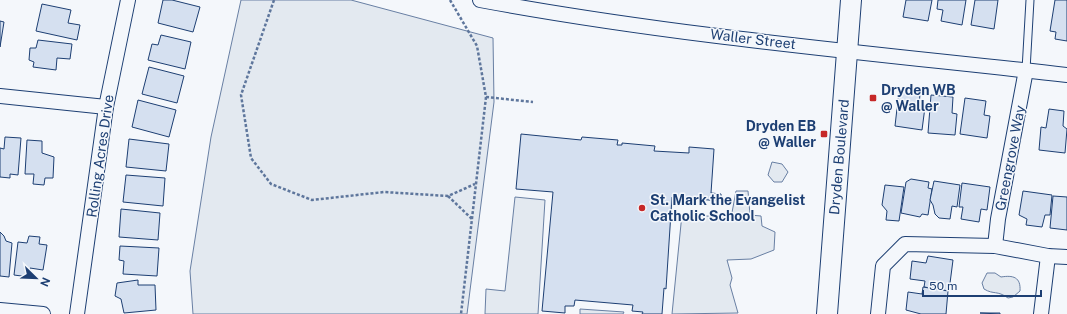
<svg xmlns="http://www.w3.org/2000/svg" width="1067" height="314" font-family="'Public Sans',sans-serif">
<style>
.green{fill:#e3e9f0;stroke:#687fa3}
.building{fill:#d5e0f0;stroke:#1d3f73}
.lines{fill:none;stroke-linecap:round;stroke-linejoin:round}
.lane-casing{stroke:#1d3f73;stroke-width:9}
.street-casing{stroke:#1d3f73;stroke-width:16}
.secondary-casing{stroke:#1d3f73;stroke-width:22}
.path{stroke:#5e769c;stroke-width:2.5;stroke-dasharray:3 2;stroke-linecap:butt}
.lane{stroke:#f4f7fb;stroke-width:7}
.street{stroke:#f4f7fb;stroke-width:14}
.secondary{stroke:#f4f7fb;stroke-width:20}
.poi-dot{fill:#c62828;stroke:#f4f7fb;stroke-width:1.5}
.labels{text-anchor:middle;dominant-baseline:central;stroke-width:3;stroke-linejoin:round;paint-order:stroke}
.street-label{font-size:14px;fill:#1d3f73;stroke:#f4f7fb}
.poi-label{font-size:14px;font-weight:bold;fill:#1d3f73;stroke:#f4f7fb;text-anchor:start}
</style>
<rect width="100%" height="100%" fill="#f4f7fb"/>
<g class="green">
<path d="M 241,0 L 351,0 L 493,38 L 494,102 L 467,314 L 193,314 L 190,271 L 211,137 Z"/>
<path d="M 772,162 L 782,164 L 788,172 L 782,182 L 774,182 L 768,175 Z"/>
<path d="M 736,191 L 748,191 L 750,215 L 761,216 L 762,226 L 775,232 L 774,250 L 751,259 L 727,260 L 732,278 L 730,285 L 738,313 L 672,314 L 682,214 L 731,218 Z"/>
<path d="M 515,197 L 545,200 L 538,314 L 485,314 L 486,289 L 505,291 Z"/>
<path d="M 987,273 L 995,273 L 1001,277 C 1013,275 1021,277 1020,291 L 1013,297 L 1008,298 C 997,290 994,295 984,289 L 982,283 Z"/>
<path d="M 580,309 L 624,312 L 623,314 L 580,314 Z"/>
</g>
<g class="building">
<path d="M 163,0 L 172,0 L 200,7 L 193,32 L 158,23 Z"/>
<path d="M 906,0 L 932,0 L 928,21 L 903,17 Z"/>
<path d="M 938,0 L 966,0 L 962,25 L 941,21 L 943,10 L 937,9 Z"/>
<path d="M 975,0 L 998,0 L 994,29 L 971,25 Z"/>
<path d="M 1055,0 L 1067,0 L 1067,41 L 1055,39 L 1056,32 L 1050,31 Z"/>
<path d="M 42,4 L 71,10 L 68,23 L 80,25 L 77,40 L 36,31 Z"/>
<path d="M 0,21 L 4,22 L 0,47 Z"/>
<path d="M 161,35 L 191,42 L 185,69 L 148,60 L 152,44 L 158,45 Z"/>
<path d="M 38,40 L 72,44 L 70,59 L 57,58 L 56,70 L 33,67 L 34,62 L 29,60 L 30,48 L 36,48 Z"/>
<path d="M 149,67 L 184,76 L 177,103 L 142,94 Z"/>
<path d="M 899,91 L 920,94 L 919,106 L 925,107 L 922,130 L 895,126 Z"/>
<path d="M 931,95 L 953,97 L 952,113 L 957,114 L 955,135 L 928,133 Z"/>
<path d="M 965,98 L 986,101 L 984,115 L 990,116 L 987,138 L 960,134 Z"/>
<path d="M 138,100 L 176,110 L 169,137 L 132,127 Z"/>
<path d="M 1049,109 L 1064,111 L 1063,126 L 1067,129 L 1065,153 L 1039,150 L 1041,127 L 1046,128 Z"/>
<path d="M 521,134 L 581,140 L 582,137 L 618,140 L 617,145 L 622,145 L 622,143 L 655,146 L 654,151 L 689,153 L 689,147 L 714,149 L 711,193 L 721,194 L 721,201 L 672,197 L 666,289 L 664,288 L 662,314 L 642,314 L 643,312 L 632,311 L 633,305 L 575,300 L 574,306 L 565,306 L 565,313 L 542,311 L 553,192 L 516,189 Z"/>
<path d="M 5,137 L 21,138 L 18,175 L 10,174 L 10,178 L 0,177 L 0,148 L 4,149 Z"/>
<path d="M 129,139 L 169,144 L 166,171 L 126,167 Z"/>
<path d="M 27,140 L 42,141 L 42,153 L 54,157 L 53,178 L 45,178 L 44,185 L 33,184 L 34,174 L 25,174 Z"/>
<path d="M 126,175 L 165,178 L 163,206 L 123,202 Z"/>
<path d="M 911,179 L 929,182 L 928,188 L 932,189 L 928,215 L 922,214 L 920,217 L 901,213 L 906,182 Z"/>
<path d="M 934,181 L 960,185 L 957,207 L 952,206 L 950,219 L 939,218 L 935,214 L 933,205 L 930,200 Z"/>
<path d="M 962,183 L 990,187 L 987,210 L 981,209 L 979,222 L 961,219 L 963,207 L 959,207 Z"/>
<path d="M 885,185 L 904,187 L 899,221 L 886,220 L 887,211 L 882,205 Z"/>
<path d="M 1023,191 L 1052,195 L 1050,215 L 1045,215 L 1042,227 L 1026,225 L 1027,219 L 1019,215 Z"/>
<path d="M 1053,196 L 1067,197 L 1067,230 L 1050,228 Z"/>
<path d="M 121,209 L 160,213 L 158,240 L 119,237 Z"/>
<path d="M 0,232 L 4,236 L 6,241 L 12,243 L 9,277 L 0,276 Z"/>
<path d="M 29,236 L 40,237 L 39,244 L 47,245 L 43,270 L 30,268 L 29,277 L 14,275 L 18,242 L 27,243 Z"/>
<path d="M 120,246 L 159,248 L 157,276 L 123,274 L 124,261 L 119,260 Z"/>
<path d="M 928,256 L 953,260 L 949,291 L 924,287 L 925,281 L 910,279 L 912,261 L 926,263 Z"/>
<path d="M 138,280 L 138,285 L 155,285 L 156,310 L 124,313 L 121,299 L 115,296 L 117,283 Z"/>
<path d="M 923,287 L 948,291 L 946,314 L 921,314 L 906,310 L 908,292 L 922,294 Z"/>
<path d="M 980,313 L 1000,313 L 1000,314 Z"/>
</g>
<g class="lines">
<g class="lane-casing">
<path id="lane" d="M 1026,70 L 1030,0"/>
</g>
<g class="street-casing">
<g id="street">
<path d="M 480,0 C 674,36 871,53 1067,75"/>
<path d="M 0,96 L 106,107"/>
<path d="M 995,246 L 998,219 L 1026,70"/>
<path d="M 0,310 L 43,314"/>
<path d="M 77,314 L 106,107 L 128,0"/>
<path d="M 878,314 L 883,266 L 905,244 L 995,246 L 1048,256 L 1067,257"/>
<path d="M 1041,314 L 1048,256"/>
</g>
</g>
<g class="secondary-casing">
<path id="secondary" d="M 827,314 L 851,0"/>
</g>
<g class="path">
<path d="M 274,0 L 241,95 L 251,158 L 271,184 L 312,200 L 384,192 L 448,196 L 475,184"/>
<path d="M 450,0 L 477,46 L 486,97 L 461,314"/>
<path d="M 486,97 L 533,102"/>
<path d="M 448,196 L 473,220"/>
</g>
<use href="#lane" class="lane"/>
<use href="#street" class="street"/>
<use href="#secondary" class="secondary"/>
</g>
<g class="poi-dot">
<rect x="869" y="94" width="8" height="8" rx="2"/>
<rect x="820" y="130" width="8" height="8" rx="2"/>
<circle cx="642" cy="208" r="4"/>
</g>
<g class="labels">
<g class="street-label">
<text transform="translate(753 39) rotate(7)">Waller Street</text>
<text transform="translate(100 156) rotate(-82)">Rolling Acres Drive</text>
<text transform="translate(839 157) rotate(-85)">Dryden Boulevard</text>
<text transform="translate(1010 158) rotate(-79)">Greengrove Way</text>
</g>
<g class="poi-label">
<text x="881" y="90">Dryden WB<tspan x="881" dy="16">@ Waller</tspan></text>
<text x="816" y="126" text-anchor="end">Dryden EB<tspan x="816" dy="16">@ Waller</tspan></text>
<text x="650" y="200">St. Mark the Evangelist<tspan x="650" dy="16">Catholic School</tspan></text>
</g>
</g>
<g transform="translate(36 278) rotate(113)" stroke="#f4f7fb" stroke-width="3" paint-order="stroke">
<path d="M0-3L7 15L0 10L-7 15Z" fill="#1d3f73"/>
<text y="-6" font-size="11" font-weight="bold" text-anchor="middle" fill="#1d3f73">N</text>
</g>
<path d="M923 290v6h118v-6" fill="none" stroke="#1d3f73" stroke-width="2"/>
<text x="929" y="290" font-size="12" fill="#1d3f73" stroke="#f4f7fb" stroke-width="3" paint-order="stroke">50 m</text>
</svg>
